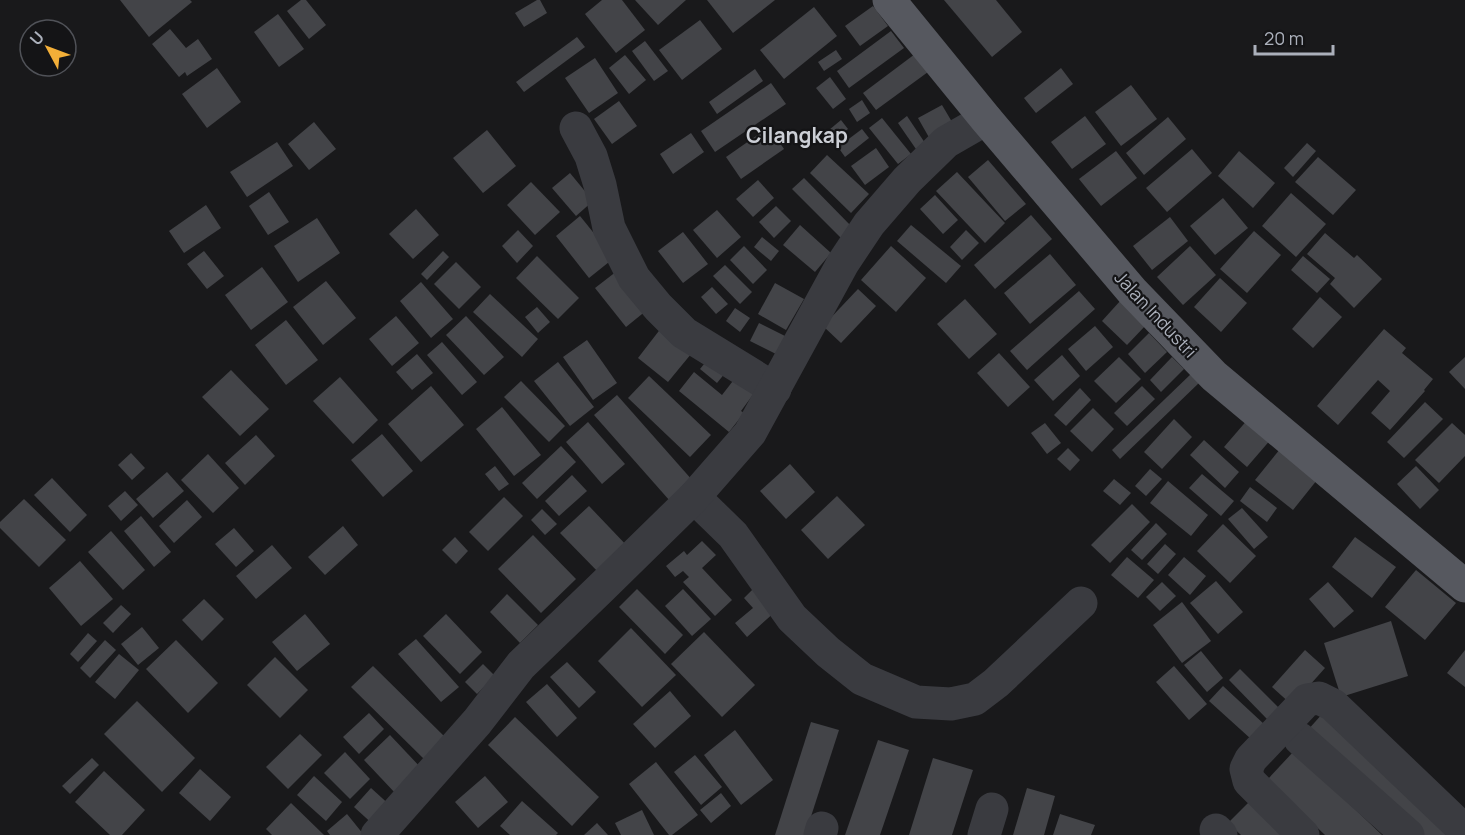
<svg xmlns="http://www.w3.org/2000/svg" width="1465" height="835" font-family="Manrope,sans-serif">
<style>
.building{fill:#434448}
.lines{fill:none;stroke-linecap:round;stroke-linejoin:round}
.minor{stroke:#3a3b40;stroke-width:33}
.major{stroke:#56585f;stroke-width:33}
.labels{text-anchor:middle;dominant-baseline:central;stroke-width:4.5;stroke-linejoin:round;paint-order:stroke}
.street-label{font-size:18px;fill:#abb0bb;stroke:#141416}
.quarter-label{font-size:21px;font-weight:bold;fill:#cccfd6;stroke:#141416}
</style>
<rect width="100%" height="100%" fill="#19191b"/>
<g class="building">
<path d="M 120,0 L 190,0 L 192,2 L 149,37 Z"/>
<path d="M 301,0 L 306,0 L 326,25 L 309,39 L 287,11 Z"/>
<path d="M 537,0 L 540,0 L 547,13 L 524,27 L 515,13 Z"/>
<path d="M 602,0 L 622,0 L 645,30 L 616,53 L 585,14 Z"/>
<path d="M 635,0 L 686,0 L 658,25 Z"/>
<path d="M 707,0 L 775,0 L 733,33 Z"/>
<path d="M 944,0 L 996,0 L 1022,32 L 992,57 Z"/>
<path d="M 873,6 L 888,26 L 860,46 L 845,26 Z"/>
<path d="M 814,7 L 837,36 L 784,79 L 760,50 Z"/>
<path d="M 278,14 L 304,49 L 279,67 L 254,32 Z"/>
<path d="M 700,20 L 722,49 L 682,80 L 659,50 Z"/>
<path d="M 170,29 L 186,48 L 198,39 L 212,59 L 187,76 L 185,72 L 179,77 L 152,44 Z"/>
<path d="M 891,31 L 904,48 L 849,88 L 837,71 Z"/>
<path d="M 577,37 L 585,47 L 524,92 L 516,82 Z"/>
<path d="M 645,41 L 668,71 L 654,81 L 632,51 Z"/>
<path d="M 836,50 L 842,59 L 824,71 L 818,62 Z"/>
<path d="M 915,54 L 928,72 L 876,110 L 863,93 Z"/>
<path d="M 625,55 L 646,80 L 629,94 L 609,68 Z"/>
<path d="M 595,58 L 618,93 L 589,113 L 565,78 Z"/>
<path d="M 217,68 L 241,102 L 207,128 L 182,94 Z"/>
<path d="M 1061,68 L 1073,84 L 1036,113 L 1024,98 Z"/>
<path d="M 755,69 L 763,81 L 717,114 L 709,102 Z"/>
<path d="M 830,77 L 846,99 L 833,109 L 816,88 Z"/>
<path d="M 771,83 L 786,104 L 715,152 L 701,131 Z"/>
<path d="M 1131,85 L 1157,119 L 1121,146 L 1095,112 Z"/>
<path d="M 862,100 L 870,113 L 857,122 L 849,109 Z"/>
<path d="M 619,101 L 637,126 L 612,144 L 594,119 Z"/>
<path d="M 942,105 L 955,127 L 931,141 L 918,118 Z"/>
<path d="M 907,116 L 927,146 L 918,152 L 898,123 Z"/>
<path d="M 1085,116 L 1106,144 L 1072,169 L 1051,142 Z"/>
<path d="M 1168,117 L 1186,139 L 1144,175 L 1126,153 Z"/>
<path d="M 882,118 L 911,154 L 898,164 L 869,128 Z"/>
<path d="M 841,120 L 848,129 L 830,143 L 823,135 Z"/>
<path d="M 314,122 L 336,149 L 309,170 L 288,144 Z"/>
<path d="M 769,127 L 784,149 L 741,179 L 726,157 Z"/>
<path d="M 862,129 L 869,138 L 845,157 L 838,147 Z"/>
<path d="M 487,130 L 516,166 L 483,193 L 453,158 Z"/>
<path d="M 691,133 L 704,152 L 673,174 L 660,154 Z"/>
<path d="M 277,142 L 293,166 L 247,197 L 230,172 Z"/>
<path d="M 1307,143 L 1316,151 L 1293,177 L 1284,168 Z"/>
<path d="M 876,148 L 889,167 L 865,185 L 851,166 Z"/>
<path d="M 1192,149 L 1212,173 L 1167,212 L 1146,188 Z"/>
<path d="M 1116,151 L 1137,178 L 1101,206 L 1079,179 Z"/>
<path d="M 1239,151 L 1275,183 L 1253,208 L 1218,176 Z"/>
<path d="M 827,155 L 869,194 L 851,213 L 810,173 Z"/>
<path d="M 1318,157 L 1356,190 L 1333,215 L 1295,182 Z"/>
<path d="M 988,160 L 1026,204 L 1005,221 L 968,177 Z"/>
<path d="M 957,172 L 1005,223 L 985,243 L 936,191 Z"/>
<path d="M 570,173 L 593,201 L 576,216 L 552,188 Z"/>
<path d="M 804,178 L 853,228 L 842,239 L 792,189 Z"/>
<path d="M 758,180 L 774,198 L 753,217 L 736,199 Z"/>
<path d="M 531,182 L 560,212 L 535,235 L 507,205 Z"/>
<path d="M 269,192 L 289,222 L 268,235 L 249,206 Z"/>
<path d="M 1291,193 L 1326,224 L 1296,257 L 1262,226 Z"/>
<path d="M 935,195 L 958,220 L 943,234 L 920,209 Z"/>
<path d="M 1223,198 L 1248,228 L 1215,255 L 1190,226 Z"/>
<path d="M 206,205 L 221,228 L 184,253 L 169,231 Z"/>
<path d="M 776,206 L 791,221 L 774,238 L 759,222 Z"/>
<path d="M 416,209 L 439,235 L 413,259 L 389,234 Z"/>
<path d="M 717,210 L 741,237 L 717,258 L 693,230 Z"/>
<path d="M 1031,215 L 1052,239 L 995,289 L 974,265 Z"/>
<path d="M 580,216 L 614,258 L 589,278 L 556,236 Z"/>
<path d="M 1170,217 L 1188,241 L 1152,270 L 1133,246 Z"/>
<path d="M 317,218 L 340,253 L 298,282 L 274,246 Z"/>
<path d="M 800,225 L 831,253 L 815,272 L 783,245 Z"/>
<path d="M 911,225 L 961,266 L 946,283 L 897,241 Z"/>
<path d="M 518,230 L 533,246 L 517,263 L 502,246 Z"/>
<path d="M 966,230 L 979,243 L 962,260 L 950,247 Z"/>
<path d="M 1254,231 L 1281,255 L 1247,293 L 1220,269 Z"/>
<path d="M 683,232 L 708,264 L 683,283 L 658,251 Z"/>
<path d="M 1325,233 L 1354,258 L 1357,255 L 1382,279 L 1354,308 L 1330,284 L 1335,278 L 1307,254 Z"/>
<path d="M 762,237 L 779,251 L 771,261 L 754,247 Z"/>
<path d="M 744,246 L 767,270 L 753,284 L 730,260 Z"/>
<path d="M 891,246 L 926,278 L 896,312 L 861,280 Z"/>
<path d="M 1190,246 L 1216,275 L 1183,305 L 1157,277 Z"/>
<path d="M 204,251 L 224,276 L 207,289 L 187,264 Z"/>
<path d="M 443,251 L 449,257 L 427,280 L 421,274 Z"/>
<path d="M 1050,254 L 1076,285 L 1030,324 L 1004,293 Z"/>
<path d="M 537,256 L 579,298 L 558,319 L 516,278 Z"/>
<path d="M 1303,256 L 1330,279 L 1317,293 L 1291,270 Z"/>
<path d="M 456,262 L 481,287 L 459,309 L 434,284 Z"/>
<path d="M 725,265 L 752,292 L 740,304 L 713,276 Z"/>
<path d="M 262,267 L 288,302 L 251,330 L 225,295 Z"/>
<path d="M 617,271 L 647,310 L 626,327 L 595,288 Z"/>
<path d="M 1220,278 L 1247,303 L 1221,332 L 1194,307 Z"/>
<path d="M 326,281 L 356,318 L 323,345 L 293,307 Z"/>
<path d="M 421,282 L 453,319 L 431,338 L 400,301 Z"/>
<path d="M 775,283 L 804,299 L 786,330 L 758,314 Z"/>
<path d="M 712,287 L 728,304 L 716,314 L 701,297 Z"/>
<path d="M 858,289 L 876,306 L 841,343 L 823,326 Z"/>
<path d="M 1079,291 L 1095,309 L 1027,370 L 1010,351 Z"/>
<path d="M 490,294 L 538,339 L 522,357 L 473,312 Z"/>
<path d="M 1320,297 L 1342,317 L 1313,348 L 1292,329 Z"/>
<path d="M 965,299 L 997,334 L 969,359 L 937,324 Z"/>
<path d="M 1121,300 L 1146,325 L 1127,345 L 1102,321 Z"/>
<path d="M 537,307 L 550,322 L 538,333 L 525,317 Z"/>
<path d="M 735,308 L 750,318 L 740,332 L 726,321 Z"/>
<path d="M 396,316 L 419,343 L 392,366 L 369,339 Z"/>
<path d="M 466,316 L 504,357 L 484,375 L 446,335 Z"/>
<path d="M 286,320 L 318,360 L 286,385 L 255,345 Z"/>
<path d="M 665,323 L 696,348 L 668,382 L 638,358 Z"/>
<path d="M 759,323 L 787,337 L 778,355 L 750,341 Z"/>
<path d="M 1095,326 L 1113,347 L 1086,371 L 1068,349 Z"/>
<path d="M 1384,329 L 1406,348 L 1402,353 L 1433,379 L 1424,390 L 1425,391 L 1390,430 L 1371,413 L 1390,391 L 1378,380 L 1338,425 L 1317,406 Z"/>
<path d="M 1149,333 L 1167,352 L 1145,373 L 1128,354 Z"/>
<path d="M 587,340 L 617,383 L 593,400 L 563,357 Z"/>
<path d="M 442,342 L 477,382 L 462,395 L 427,355 Z"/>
<path d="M 713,353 L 730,367 L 717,383 L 700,369 Z"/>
<path d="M 999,353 L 1030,387 L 1008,407 L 977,373 Z"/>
<path d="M 417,354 L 433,373 L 412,390 L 396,372 Z"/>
<path d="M 1062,355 L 1080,376 L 1053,401 L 1034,380 Z"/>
<path d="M 1119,357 L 1141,379 L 1116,403 L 1094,381 Z"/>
<path d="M 1172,357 L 1184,369 L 1161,392 L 1150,380 Z"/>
<path d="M 1465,357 L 1465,389 L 1449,372 Z"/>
<path d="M 558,362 L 594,407 L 570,426 L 534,381 Z"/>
<path d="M 231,370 L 269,409 L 240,436 L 202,397 Z"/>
<path d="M 694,372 L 722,395 L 736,377 L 755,392 L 741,411 L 744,413 L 729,432 L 679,391 Z"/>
<path d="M 1192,373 L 1201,381 L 1120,459 L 1112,450 Z"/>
<path d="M 649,376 L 711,435 L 690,457 L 628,398 Z"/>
<path d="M 340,377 L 378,420 L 353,444 L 313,401 Z"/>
<path d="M 521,381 L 565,426 L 549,442 L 504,397 Z"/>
<path d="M 431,386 L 464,425 L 421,462 L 388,424 Z"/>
<path d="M 1142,386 L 1155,399 L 1127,426 L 1114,413 Z"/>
<path d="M 1080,388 L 1091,400 L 1066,426 L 1054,415 Z"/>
<path d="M 617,395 L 693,481 L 670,501 L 594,415 Z"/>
<path d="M 1425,402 L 1443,419 L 1404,458 L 1387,442 Z"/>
<path d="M 502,407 L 541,455 L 514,476 L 476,429 Z"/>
<path d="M 1093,408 L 1114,429 L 1092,452 L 1070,431 Z"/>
<path d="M 1249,418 L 1272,438 L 1247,467 L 1224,447 Z"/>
<path d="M 1174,419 L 1192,437 L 1162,469 L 1144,452 Z"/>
<path d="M 588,422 L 625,464 L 602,484 L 566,442 Z"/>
<path d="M 1045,423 L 1061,443 L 1047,454 L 1031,433 Z"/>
<path d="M 1452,423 L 1465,435 L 1465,456 L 1439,483 L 1415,460 Z"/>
<path d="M 382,434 L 413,471 L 383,497 L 351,460 Z"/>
<path d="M 256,435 L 275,456 L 245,485 L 225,463 Z"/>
<path d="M 1204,440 L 1239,472 L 1225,488 L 1190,455 Z"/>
<path d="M 561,446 L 576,462 L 537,499 L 522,483 Z"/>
<path d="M 1068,448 L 1080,460 L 1070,471 L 1057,459 Z"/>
<path d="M 1280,449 L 1317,480 L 1293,510 L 1255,480 Z"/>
<path d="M 131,453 L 145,468 L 132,480 L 118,465 Z"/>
<path d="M 208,454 L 239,488 L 213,513 L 181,480 Z"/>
<path d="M 790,464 L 815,492 L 786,519 L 760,491 Z"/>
<path d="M 495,466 L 509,484 L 499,491 L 485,474 Z"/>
<path d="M 1416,466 L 1439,490 L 1420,509 L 1397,484 Z"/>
<path d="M 1150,469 L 1162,479 L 1146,496 L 1135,486 Z"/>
<path d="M 167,472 L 184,491 L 153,518 L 136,499 Z"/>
<path d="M 1202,474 L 1234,501 L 1221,516 L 1189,488 Z"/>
<path d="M 572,475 L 587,491 L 559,516 L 545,501 Z"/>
<path d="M 52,478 L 87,515 L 70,532 L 34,495 Z"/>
<path d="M 1114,479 L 1131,493 L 1120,505 L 1103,491 Z"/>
<path d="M 1168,481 L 1208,515 L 1191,536 L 1150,503 Z"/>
<path d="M 1250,487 L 1277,508 L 1267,522 L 1240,501 Z"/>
<path d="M 125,491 L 138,505 L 121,521 L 108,506 Z"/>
<path d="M 837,496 L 865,525 L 828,559 L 801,530 Z"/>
<path d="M 504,497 L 523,516 L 488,551 L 469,532 Z"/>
<path d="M 24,499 L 66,540 L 39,567 L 0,528 L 0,522 Z"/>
<path d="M 187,500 L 202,517 L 174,543 L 159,526 Z"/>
<path d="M 1132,504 L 1150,522 L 1110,563 L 1091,545 Z"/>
<path d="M 589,506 L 630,549 L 602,576 L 560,533 Z"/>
<path d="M 1242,508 L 1268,537 L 1254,549 L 1228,519 Z"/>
<path d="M 542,509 L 557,524 L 545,535 L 531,520 Z"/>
<path d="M 141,516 L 171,552 L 154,567 L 124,531 Z"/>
<path d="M 1156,523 L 1167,534 L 1142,560 L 1131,550 Z"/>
<path d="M 1223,524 L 1256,556 L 1230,583 L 1197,551 Z"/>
<path d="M 343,526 L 358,545 L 325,575 L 308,557 Z"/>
<path d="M 234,528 L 254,551 L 236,567 L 215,544 Z"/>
<path d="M 111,531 L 145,570 L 123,590 L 88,552 Z"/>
<path d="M 533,535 L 576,579 L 541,613 L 498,569 Z"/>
<path d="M 455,537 L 468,551 L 456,564 L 442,550 Z"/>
<path d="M 1355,537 L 1396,567 L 1372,598 L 1332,567 Z"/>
<path d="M 702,541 L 716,555 L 702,568 L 732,600 L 715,616 L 683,582 L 689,577 L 683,571 L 675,577 L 666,566 L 684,551 L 687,555 Z"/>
<path d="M 1165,544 L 1176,554 L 1158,574 L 1147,564 Z"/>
<path d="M 272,545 L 292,568 L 256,599 L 236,576 Z"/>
<path d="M 1127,557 L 1154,580 L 1138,598 L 1111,575 Z"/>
<path d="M 1184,557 L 1206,576 L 1190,595 L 1168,575 Z"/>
<path d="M 80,561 L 113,599 L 81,626 L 49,588 Z"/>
<path d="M 1416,570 L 1456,603 L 1425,640 L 1385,607 Z"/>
<path d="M 1216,581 L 1243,612 L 1218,634 L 1190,603 Z"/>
<path d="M 1162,582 L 1176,596 L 1160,611 L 1146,597 Z"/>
<path d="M 1328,582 L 1354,611 L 1334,628 L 1309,599 Z"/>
<path d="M 756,586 L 776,611 L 747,637 L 735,623 L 753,608 L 744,598 Z"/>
<path d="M 637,589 L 683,635 L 665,654 L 619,607 Z"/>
<path d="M 683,589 L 711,619 L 692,636 L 665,606 Z"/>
<path d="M 507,594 L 538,625 L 520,643 L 490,612 Z"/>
<path d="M 204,599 L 224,619 L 202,641 L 182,620 Z"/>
<path d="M 1182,602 L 1211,641 L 1182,663 L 1153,625 Z"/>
<path d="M 121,605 L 131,614 L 113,633 L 103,623 Z"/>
<path d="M 305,614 L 330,644 L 297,671 L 272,642 Z"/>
<path d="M 446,614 L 482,652 L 460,674 L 423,636 Z"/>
<path d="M 1391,621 L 1408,676 L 1341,697 L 1324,643 Z"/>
<path d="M 142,627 L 159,648 L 138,665 L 121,644 Z"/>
<path d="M 631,628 L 676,675 L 642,707 L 598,661 Z"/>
<path d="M 704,632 L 755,685 L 722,717 L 671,664 Z"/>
<path d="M 88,633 L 97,641 L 78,662 L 70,654 Z"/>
<path d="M 416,639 L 459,687 L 441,702 L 398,654 Z"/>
<path d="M 105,640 L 116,650 L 90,678 L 80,668 Z"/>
<path d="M 176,640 L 218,683 L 188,713 L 146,669 Z"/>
<path d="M 1305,650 L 1325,668 L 1292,705 L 1272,687 Z"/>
<path d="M 1465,650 L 1465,687 L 1447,673 Z"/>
<path d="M 1201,651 L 1223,678 L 1207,692 L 1184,665 Z"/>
<path d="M 119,654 L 139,670 L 115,699 L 95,682 Z"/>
<path d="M 275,657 L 308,690 L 280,718 L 247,685 Z"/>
<path d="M 567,662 L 596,692 L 579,708 L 550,677 Z"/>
<path d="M 483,664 L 495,676 L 477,694 L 465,682 Z"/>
<path d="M 373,666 L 447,739 L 425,760 L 351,687 Z"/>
<path d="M 1174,666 L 1207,704 L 1189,720 L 1156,682 Z"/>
<path d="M 1240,669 L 1279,708 L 1267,719 L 1229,680 Z"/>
<path d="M 547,684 L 577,718 L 557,737 L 526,702 Z"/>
<path d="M 1223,686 L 1265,725 L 1251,739 L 1209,701 Z"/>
<path d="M 670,691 L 691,716 L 655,748 L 633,724 Z"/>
<path d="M 137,701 L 195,758 L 162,792 L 104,734 Z"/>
<path d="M 369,713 L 384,729 L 359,754 L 343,737 Z"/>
<path d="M 1323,713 L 1455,835 L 1419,835 L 1307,731 Z"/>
<path d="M 515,717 L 599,797 L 572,826 L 488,745 Z"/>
<path d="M 811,722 L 839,730 L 805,835 L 775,835 Z"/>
<path d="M 735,730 L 773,780 L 741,805 L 704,755 Z"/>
<path d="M 300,734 L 322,755 L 288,789 L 266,767 Z"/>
<path d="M 390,735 L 423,770 L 397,795 L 364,760 Z"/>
<path d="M 878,740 L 909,750 L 880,835 L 845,835 Z"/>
<path d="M 1294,751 L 1382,835 L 1325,835 L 1267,780 Z"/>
<path d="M 345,752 L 370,779 L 350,799 L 324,773 Z"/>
<path d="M 695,755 L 722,787 L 701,805 L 674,772 Z"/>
<path d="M 92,758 L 99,765 L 70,794 L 62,786 Z"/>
<path d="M 933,758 L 973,770 L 952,835 L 909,835 Z"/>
<path d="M 656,762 L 698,815 L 672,835 L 669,835 L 629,784 Z"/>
<path d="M 200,769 L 231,797 L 210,821 L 179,793 Z"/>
<path d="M 104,771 L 145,810 L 122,835 L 110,835 L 75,802 Z"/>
<path d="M 314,776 L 342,802 L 326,821 L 297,795 Z"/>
<path d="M 485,776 L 508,802 L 478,828 L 455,802 Z"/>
<path d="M 371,788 L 393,808 L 376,827 L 354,807 Z"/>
<path d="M 1027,788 L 1055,796 L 1044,835 L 1013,835 Z"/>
<path d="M 721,793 L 731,806 L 711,823 L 700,810 Z"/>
<path d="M 1251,800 L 1288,835 L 1241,835 L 1228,823 Z"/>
<path d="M 522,801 L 558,833 L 556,835 L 510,835 L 500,826 Z"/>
<path d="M 291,803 L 324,835 L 272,835 L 266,829 Z"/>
<path d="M 642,810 L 654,835 L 621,835 L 615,823 Z"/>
<path d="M 347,814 L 364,835 L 330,835 L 327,831 Z"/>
<path d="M 1060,814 L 1095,825 L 1091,835 L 1053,835 Z"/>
<path d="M 597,823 L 608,835 L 584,835 Z"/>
</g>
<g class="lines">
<g class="minor">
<path d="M 576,128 L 591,156 L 600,185 L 609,228 L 634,278 L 658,307 L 684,333 L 775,389"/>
<path d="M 694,497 L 733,535 L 792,618 L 828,652 L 862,679 L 916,702 L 951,704 L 975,699 L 996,683 L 1081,603"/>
<path d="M 1300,739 L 1408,835"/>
<path d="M 1216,830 L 1221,835"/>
<path d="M 377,835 L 477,722 L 521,665 L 600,589 L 694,497 L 750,433 L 843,263 L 869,224 L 907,180 L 946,142 L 986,119"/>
<path d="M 820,835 L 822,828"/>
<path d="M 984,835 L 992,809"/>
<path d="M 1303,835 L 1249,781 L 1246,769 L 1251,759 L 1307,700 L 1319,698 L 1333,705 L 1465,831"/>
</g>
<path class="major" d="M 889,0 L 986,119 L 1132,291 L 1214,376 L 1465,586"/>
</g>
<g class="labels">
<g class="street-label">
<text transform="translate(1156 314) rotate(47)">Jalan Industri</text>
</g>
<g class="quarter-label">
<text x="797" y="135">Cilangkap</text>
</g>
</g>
<g transform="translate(48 48) rotate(311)"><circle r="28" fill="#141416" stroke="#505258" stroke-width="1.5"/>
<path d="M0-4.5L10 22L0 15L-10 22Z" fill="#f3af38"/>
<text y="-9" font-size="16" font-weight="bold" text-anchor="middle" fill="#abb0bb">U</text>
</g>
<path d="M1255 45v9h78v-9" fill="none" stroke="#abb0bb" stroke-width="3"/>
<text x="1264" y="45" font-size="18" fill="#abb0bb" stroke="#141416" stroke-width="4.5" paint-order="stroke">20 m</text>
</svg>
